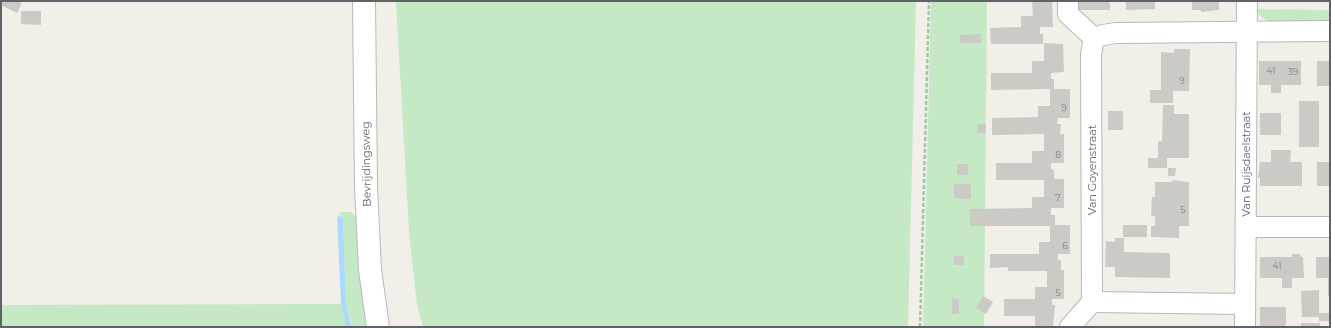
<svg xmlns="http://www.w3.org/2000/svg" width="1331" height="328" font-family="Montserrat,sans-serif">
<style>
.green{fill:#c5e8c5}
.water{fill:#aadaff}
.building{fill:#cccac5}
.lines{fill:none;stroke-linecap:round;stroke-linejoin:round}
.street-casing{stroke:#b5b8bc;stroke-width:22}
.secondary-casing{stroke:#b6babf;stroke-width:24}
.path{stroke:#9cc7a9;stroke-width:2.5;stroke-dasharray:4 2;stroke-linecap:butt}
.street{stroke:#fff;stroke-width:20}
.secondary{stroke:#fff;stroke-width:22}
.labels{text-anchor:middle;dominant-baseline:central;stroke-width:3.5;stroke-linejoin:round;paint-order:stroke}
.number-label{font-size:9px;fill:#7a7d7f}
.street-label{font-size:11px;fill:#5f6368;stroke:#fff}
</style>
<rect width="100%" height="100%" fill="#f1efe8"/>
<g class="green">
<path d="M 396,1 L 916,1 L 908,327 L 423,327 L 417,305 L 409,232 Z"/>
<path d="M 931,1 L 987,1 L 984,327 L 923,327 Z"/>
<path d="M 1257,9 L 1330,10 L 1330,23 L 1269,22 L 1259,15 Z"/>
<path d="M 340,212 L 350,212 L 357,218 L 361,287 L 366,327 L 351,327 L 346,304 L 343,218 Z"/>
<path d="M 341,304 L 346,327 L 1,327 L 1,305 Z"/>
</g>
<path class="water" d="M 340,215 L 343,218 L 346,304 L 351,327 L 346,327 L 341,304 L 337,217 Z"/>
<g class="building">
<path d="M 1,1 L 17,1 L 22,3 L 17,13 L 1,5 Z"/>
<path d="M 1032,1 L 1052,1 L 1053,27 L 1040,27 L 1040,34 L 1043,34 L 1043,44 L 991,44 L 990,28 L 1021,27 L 1021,16 L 1033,16 Z"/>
<rect x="1076" y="1" width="34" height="9"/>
<path d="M 1126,1 L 1155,1 L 1155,9 L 1126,10 Z"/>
<path d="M 1192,1 L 1219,1 L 1219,10 L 1201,12 L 1201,10 L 1192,10 Z"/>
<path d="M 21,11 L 41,11 L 41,25 L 21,24 Z"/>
<path d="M 981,34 L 981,43 L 960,43 L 960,35 Z"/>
<path d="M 1044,43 L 1063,44 L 1064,72 L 1051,73 L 1051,79 L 1054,79 L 1054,89 L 1070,89 L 1070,118 L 1058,118 L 1057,124 L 1061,124 L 1060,134 L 1064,134 L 1064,163 L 1051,163 L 1051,169 L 1054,170 L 1054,179 L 1064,179 L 1064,208 L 1051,208 L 1051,215 L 1055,215 L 1055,225 L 1070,225 L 1070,254 L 1058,254 L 1058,260 L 1061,260 L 1061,270 L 1064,270 L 1064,299 L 1052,299 L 1052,305 L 1055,305 L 1053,327 L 1035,327 L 1035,316 L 1004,316 L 1004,299 L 1035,299 L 1035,287 L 1047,287 L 1047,271 L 1008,271 L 1008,267 L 990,268 L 990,254 L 1039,254 L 1039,242 L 1050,242 L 1050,226 L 970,226 L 970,209 L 1032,208 L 1032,197 L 1044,197 L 1044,180 L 996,180 L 996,163 L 1032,163 L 1032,151 L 1044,151 L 1044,134 L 992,135 L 992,118 L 1038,117 L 1038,106 L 1050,106 L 1050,89 L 991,90 L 991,73 L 1032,73 L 1032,61 L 1044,61 Z"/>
<path d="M 1174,49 L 1190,49 L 1189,91 L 1173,91 L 1173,103 L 1150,103 L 1150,90 L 1161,90 L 1161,52 L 1174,53 Z"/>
<path d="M 1259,61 L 1301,61 L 1301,85 L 1281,85 L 1281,93 L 1271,93 L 1271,85 L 1259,85 Z"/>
<rect x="1317" y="61" width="13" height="25"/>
<rect x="1299" y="101" width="20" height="46"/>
<path d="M 1163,105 L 1174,105 L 1174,114 L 1189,114 L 1189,158 L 1167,158 L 1167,168 L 1148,168 L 1148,158 L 1158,158 L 1158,141 L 1162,141 Z"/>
<rect x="1108" y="111" width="15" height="19"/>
<rect x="1260" y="113" width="21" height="22"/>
<rect x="977" y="124" width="9" height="9"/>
<path d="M 1271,150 L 1291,150 L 1290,162 L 1302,162 L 1302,186 L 1260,186 L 1260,178 L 1258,178 L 1260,162 L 1271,162 Z"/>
<rect x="1317" y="162" width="13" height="24"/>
<rect x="957" y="164" width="11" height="11"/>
<path d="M 1168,168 L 1176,168 L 1175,176 L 1168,176 Z"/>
<path d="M 1172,180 L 1189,182 L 1189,226 L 1179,226 L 1179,238 L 1151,237 L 1151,226 L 1155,226 L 1155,216 L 1151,216 L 1152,197 L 1155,197 L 1155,182 L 1173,182 Z"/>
<path d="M 954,184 L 971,184 L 971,199 L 954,198 Z"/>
<rect x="1123" y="225" width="24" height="12"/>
<path d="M 1115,238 L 1124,238 L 1124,252 L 1170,253 L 1170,278 L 1115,277 L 1115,267 L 1105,267 L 1106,241 L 1115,242 Z"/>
<path d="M 1292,254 L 1300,254 L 1301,257 L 1303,257 L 1304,278 L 1292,278 L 1292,288 L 1282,288 L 1282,278 L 1260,278 L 1260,257 L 1292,257 Z"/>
<rect x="954" y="256" width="10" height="9"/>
<path d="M 1316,257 L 1330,257 L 1330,296 L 1328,296 L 1328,278 L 1316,278 Z"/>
<path d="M 1319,290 L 1319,313 L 1330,313 L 1330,321 L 1319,321 L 1319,317 L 1302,317 L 1301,291 Z"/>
<path d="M 983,296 L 993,302 L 986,314 L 976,308 Z"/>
<path d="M 952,298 L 959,299 L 959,314 L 952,314 Z"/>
<rect x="1260" y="307" width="26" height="20"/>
<rect x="1301" y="323" width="19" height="4"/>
</g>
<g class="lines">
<g class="street-casing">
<g id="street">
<path d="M 1068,1 L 1068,14 L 1094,38"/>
<path d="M 1094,38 L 1103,35 L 1116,33 L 1330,31"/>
<path d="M 1246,227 L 1330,227"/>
<path d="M 1092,302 L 1245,304"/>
<path d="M 1070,327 L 1092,302 L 1091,54 L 1094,38"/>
<path d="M 1245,327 L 1247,1"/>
</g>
</g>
<g class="secondary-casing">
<path id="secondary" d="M 364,1 L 366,187 L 370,270 L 378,327"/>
</g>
<path class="path" d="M 920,327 L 929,1"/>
<use href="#street" class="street"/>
<use href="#secondary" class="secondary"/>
</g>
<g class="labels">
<g class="number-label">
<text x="1271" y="70">41</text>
<text x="1293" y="71">39</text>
<text x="1182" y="80">9</text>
<text x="1064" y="107">9</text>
<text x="1058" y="154">8</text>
<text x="1058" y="197">7</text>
<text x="1183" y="209">5</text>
<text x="1065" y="245">6</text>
<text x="1277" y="265">41</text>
<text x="1058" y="292">5</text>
</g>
<g class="street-label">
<text transform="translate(366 164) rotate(-91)">Bevrijdingsweg</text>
<text transform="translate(1246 164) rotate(-90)">Van Ruijsdaelstraat</text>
<text transform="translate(1092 170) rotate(-90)">Van Goyenstraat</text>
</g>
</g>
<rect width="1331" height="328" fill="none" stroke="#5f6368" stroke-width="4"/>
</svg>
